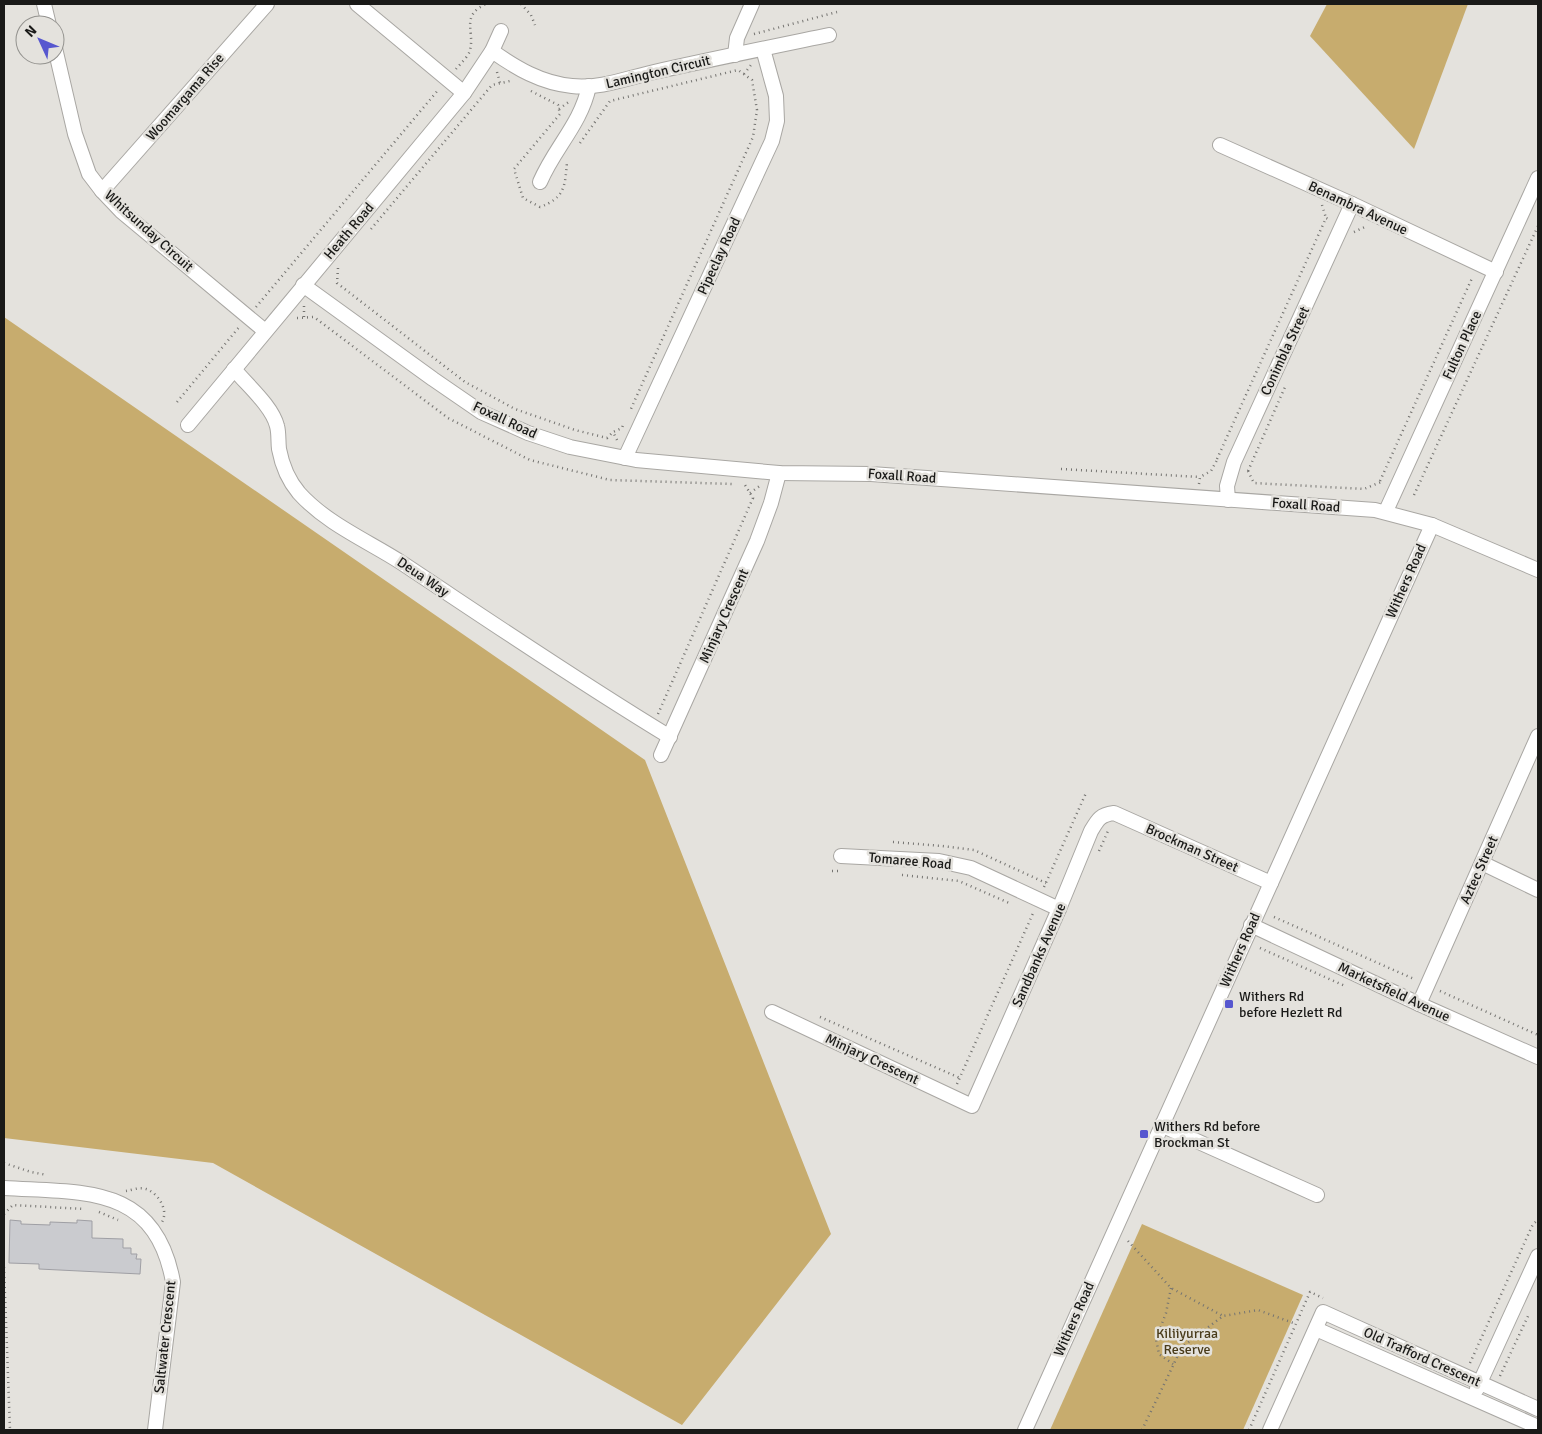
<svg xmlns="http://www.w3.org/2000/svg" width="1542" height="1434" font-family="Signika,sans-serif">
<style>
.green{fill:#c7ac6e}
.building{fill:#cacbcf;stroke:#9f9fa4}
.lines{fill:none;stroke-linecap:round;stroke-linejoin:round}
.minor-casing{stroke:#a9a7a3;stroke-width:16}
.path{stroke:#757471;stroke-width:2.5;stroke-dasharray:1 4;stroke-linecap:butt}
.minor{stroke:#fff;stroke-width:14}
.poi-dot{fill:#5757cf;stroke:#e4e2dd;stroke-width:2}
.labels{text-anchor:middle;dominant-baseline:central;stroke-width:5;stroke-linejoin:round;paint-order:stroke}
.street-label{font-size:14px;fill:#1a1a18;stroke:#e4e2dd}
.poi-label{font-size:14px;fill:#1a1a18;stroke:#e4e2dd;text-anchor:start}
.park-label{font-size:14px;fill:#493b1a;stroke:#e4e2dd}
</style>
<rect width="100%" height="100%" fill="#e4e2dd"/>
<g class="green">
<path d="M 1327,4 L 1468,4 L 1414,149 L 1310,36 Z"/>
<path d="M 4,317 L 645,760 L 831,1234 L 682,1425 L 213,1163 L 4,1138 Z"/>
<path d="M 1142,1224 L 1303,1295 L 1243,1430 L 1050,1430 Z"/>
</g>
<path class="building" d="M 10,1220 L 21,1221 L 21,1224 L 50,1225 L 50,1222 L 77,1223 L 77,1220 L 92,1221 L 92,1238 L 123,1239 L 123,1248 L 131,1248 L 131,1254 L 137,1254 L 136,1259 L 141,1259 L 140,1274 L 39,1269 L 39,1264 L 9,1263 Z"/>
<g class="lines">
<g class="minor-casing">
<g id="minor">
<path d="M 44,4 L 49,25"/>
<path d="M 357,4 L 464,93"/>
<path d="M 55,48 L 75,134 L 89,174 L 102,191 L 121,211 L 265,331"/>
<path d="M 492,51 C 516,68 541,83 572,86 C 600,89 627,78 654,72 C 712,59 771,47 829,35"/>
<path d="M 735,55 L 737,38 L 752,4"/>
<path d="M 1220,145 L 1352,204 L 1496,272"/>
<path d="M 540,182 C 555,147 581,124 589,86"/>
<path d="M 102,191 L 267,4"/>
<path d="M 303,285 L 433,379 L 481,412 L 528,433 L 570,447 L 636,460 L 779,473 L 871,474 L 1375,510 L 1432,525 L 1538,570"/>
<path d="M 234,369 C 247,385 272,406 277,426 C 279,433 278,441 279,449 C 282,465 288,480 299,493 C 327,524 368,541 402,563 C 491,622 579,682 670,737"/>
<path d="M 188,425 L 464,93 L 492,51 L 501,31"/>
<path d="M 625,458 L 772,141 L 777,121 L 776,96 L 763,49"/>
<path d="M 1228,500 L 1227,486 L 1234,462 L 1352,204"/>
<path d="M 1386,511 L 1538,178"/>
<path d="M 661,755 L 757,541 L 771,503 L 779,473"/>
<path d="M 841,856 L 939,861 L 971,868 L 1059,909"/>
<path d="M 1482,863 L 1538,890"/>
<path d="M 1251,925 L 1419,1004 L 1538,1057"/>
<path d="M 1419,1004 L 1538,736"/>
<path d="M 772,1012 L 972,1106 L 1059,909 L 1091,831 C 1098,819 1100,815 1114,813 L 1271,883"/>
<path d="M 1161,1125 L 1317,1195"/>
<path d="M 4,1188 C 84,1193 155,1184 173,1282 L 155,1430"/>
<path d="M 1316,1329 L 1538,1427"/>
<path d="M 1477,1389 L 1538,1256"/>
<path d="M 1025,1430 L 1432,525"/>
<path d="M 1270,1430 L 1323,1312 L 1538,1409"/>
</g>
</g>
<g class="path">
<path d="M 521,4 L 531,15 L 535,25"/>
<path d="M 754,34 L 837,12"/>
<path d="M 456,69 C 460,64 469,56 470,50 C 475,31 460,16 486,4"/>
<path d="M 497,72 L 500,83"/>
<path d="M 744,74 L 751,65"/>
<path d="M 531,91 L 558,105 L 560,114 L 514,169 L 523,198 L 540,207 C 565,198 565,186 567,162"/>
<path d="M 559,109 L 570,101"/>
<path d="M 580,143 L 610,101 L 738,70 L 752,80 L 757,110 L 753,137 L 630,411"/>
<path d="M 1322,205 L 1326,218"/>
<path d="M 371,229 L 492,85 L 510,81 L 512,82"/>
<path d="M 1354,232 L 1367,226"/>
<path d="M 338,268 L 337,283 L 465,382 L 515,409 L 575,430 L 607,438 L 613,432"/>
<path d="M 304,306 L 304,317"/>
<path d="M 256,307 L 439,89"/>
<path d="M 297,318 L 314,317 L 448,418 L 530,460 L 610,480 L 732,484"/>
<path d="M 177,402 L 240,326"/>
<path d="M 617,440 L 613,432 L 622,428 L 623,425"/>
<path d="M 1217,459 L 1326,218 L 1330,220"/>
<path d="M 1061,469 L 1200,477"/>
<path d="M 1248,471 L 1285,387"/>
<path d="M 1248,471 L 1254,483 L 1364,489 L 1381,482"/>
<path d="M 1380,481 L 1473,276"/>
<path d="M 1199,484 L 1200,477 L 1211,471 L 1217,460"/>
<path d="M 750,493 L 761,485"/>
<path d="M 1414,495 L 1538,226"/>
<path d="M 658,714 L 753,498 L 745,485"/>
<path d="M 893,842 L 942,846 L 974,850 L 1046,883"/>
<path d="M 1099,851 L 1108,831"/>
<path d="M 832,871 L 839,871"/>
<path d="M 902,875 L 959,881 L 1009,903"/>
<path d="M 1044,887 L 1086,793"/>
<path d="M 1274,917 L 1414,979"/>
<path d="M 1260,948 L 1345,986"/>
<path d="M 1440,991 L 1538,1035"/>
<path d="M 820,1017 L 960,1078"/>
<path d="M 957,1084 L 1034,911"/>
<path d="M 4,1163 L 31,1172 L 47,1175"/>
<path d="M 126,1191 C 132,1190 139,1187 146,1189 C 158,1193 169,1210 162,1222"/>
<path d="M 99,1212 L 118,1220"/>
<path d="M 4,1214 L 13,1205 L 84,1209"/>
<path d="M 1128,1241 L 1171,1288 L 1223,1316"/>
<path d="M 4,1267 L 10,1430"/>
<path d="M 1171,1288 L 1166,1313 L 1156,1339 L 1159,1354 L 1173,1364"/>
<path d="M 1470,1363 L 1533,1224 L 1538,1220"/>
<path d="M 1500,1376 L 1528,1316"/>
<path d="M 1142,1430 L 1182,1347 L 1223,1316 L 1258,1310 L 1296,1324"/>
<path d="M 1249,1430 L 1310,1292 L 1323,1298"/>
</g>
<use href="#minor" class="minor"/>
</g>
<g class="poi-dot">
<rect x="1224" y="999" width="10" height="10" rx="2.5"/>
<rect x="1139" y="1129" width="10" height="10" rx="2.5"/>
</g>
<g class="labels">
<g class="street-label">
<text transform="translate(658 72) rotate(-13)">Lamington Circuit</text>
<text transform="translate(185 97) rotate(-49)">Woomargama Rise</text>
<text transform="translate(1358 208) rotate(25)">Benambra Avenue</text>
<text transform="translate(149 231) rotate(42)">Whitsunday Circuit</text>
<text transform="translate(349 231) rotate(-50)">Heath Road</text>
<text transform="translate(719 256) rotate(-65)">Pipeclay Road</text>
<text transform="translate(1462 345) rotate(-65)">Fulton Place</text>
<text transform="translate(1285 351) rotate(-65)">Conimbla Street</text>
<text transform="translate(505 420) rotate(25)">Foxall Road</text>
<text transform="translate(902 476) rotate(4)">Foxall Road</text>
<text transform="translate(1306 505) rotate(4)">Foxall Road</text>
<text transform="translate(423 577) rotate(34)">Deua Way</text>
<text transform="translate(1406 581) rotate(-66)">Withers Road</text>
<text transform="translate(724 616) rotate(-66)">Minjary Crescent</text>
<text transform="translate(1192 848) rotate(24)">Brockman Street</text>
<text transform="translate(910 861) rotate(5)">Tomaree Road</text>
<text transform="translate(1479 870) rotate(-66)">Aztec Street</text>
<text transform="translate(1240 950) rotate(-66)">Withers Road</text>
<text transform="translate(1039 955) rotate(-66)">Sandbanks Avenue</text>
<text transform="translate(1394 992) rotate(25)">Marketsfield Avenue</text>
<text transform="translate(872 1059) rotate(25)">Minjary Crescent</text>
<text transform="translate(1074 1319) rotate(-66)">Withers Road</text>
<text transform="translate(165 1337) rotate(-84)">Saltwater Crescent</text>
<text transform="translate(1422 1357) rotate(24)">Old Trafford Crescent</text>
</g>
<g class="poi-label">
<text x="1239" y="996">Withers Rd<tspan x="1239" dy="16">before Hezlett Rd</tspan></text>
<text x="1154" y="1126">Withers Rd before<tspan x="1154" dy="16">Brockman St</tspan></text>
</g>
<g class="park-label">
<text x="1187" y="1333">Kiliiyurraa<tspan x="1187" dy="16">Reserve</tspan></text>
</g>
</g>
<rect width="1542" height="1434" fill="none" stroke="#1a1a18" stroke-width="10"/>
<g transform="translate(40 40) rotate(314)"><circle r="24" fill="#e4e2dd" stroke="#93928e"/>
<path d="M0-4L9 19L0 12L-9 19Z" fill="#5757cf"/>
<text y="-8" font-size="14" font-weight="bold" text-anchor="middle" fill="#1a1a18">N</text>
</g>
</svg>
